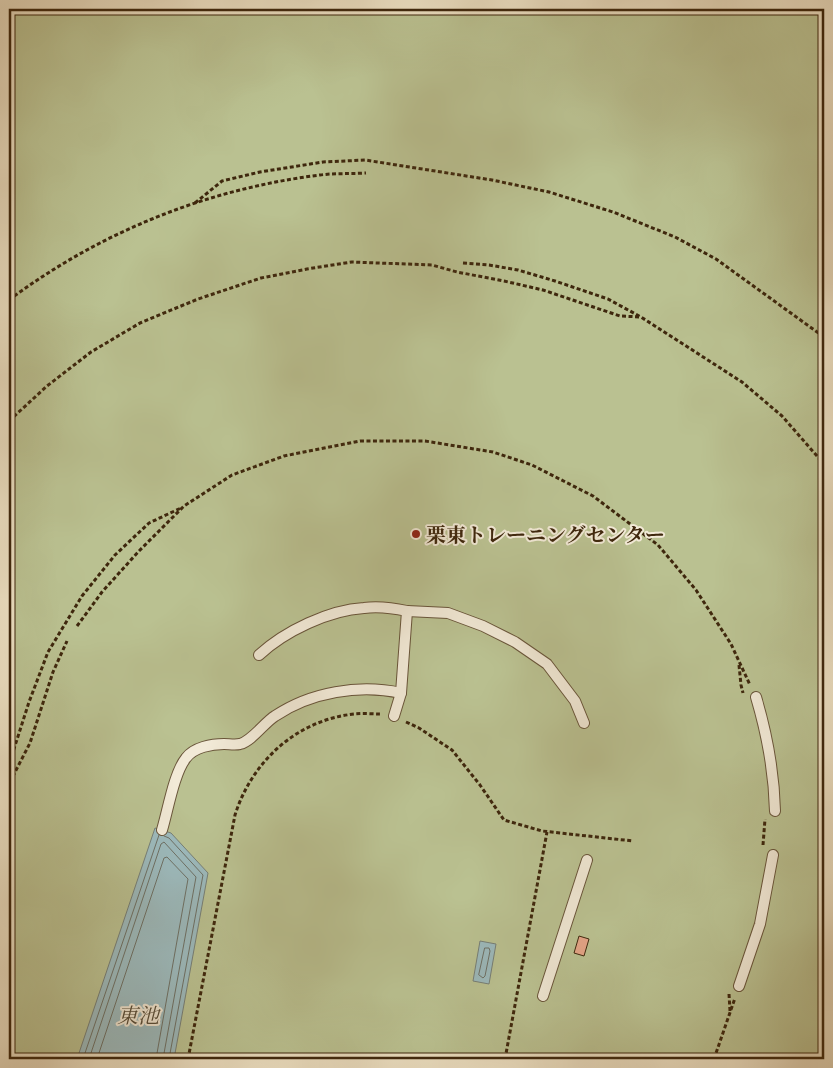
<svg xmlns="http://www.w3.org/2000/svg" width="833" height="1068" font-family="'Gentium Book Plus','Noto Serif JP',serif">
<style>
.green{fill:#bac191;stroke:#7c744f}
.water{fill:#9cbabd;stroke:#767f77}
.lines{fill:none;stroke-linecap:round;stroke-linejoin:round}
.shore{stroke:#6d7065;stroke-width:1}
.building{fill:#e5a588;stroke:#3e270d}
.lane-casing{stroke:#69553a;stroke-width:12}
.path{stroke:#3e270d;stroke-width:3;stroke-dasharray:4 2.5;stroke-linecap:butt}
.lane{stroke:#f2ead7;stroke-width:10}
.poi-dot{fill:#8f2418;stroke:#f2ead7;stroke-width:2}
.labels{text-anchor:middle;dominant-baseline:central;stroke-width:4;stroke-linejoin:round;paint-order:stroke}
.poi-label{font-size:20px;font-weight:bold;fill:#3e270d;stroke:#f2ead7;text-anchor:start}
.water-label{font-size:21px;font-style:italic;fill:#564c39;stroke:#f2ead7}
</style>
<rect width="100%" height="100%" fill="#ebdfc2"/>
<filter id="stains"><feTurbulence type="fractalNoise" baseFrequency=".004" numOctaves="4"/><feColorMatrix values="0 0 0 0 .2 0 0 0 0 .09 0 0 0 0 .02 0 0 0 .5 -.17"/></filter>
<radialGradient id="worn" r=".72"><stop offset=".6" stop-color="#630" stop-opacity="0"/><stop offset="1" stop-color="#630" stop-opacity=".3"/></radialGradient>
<rect class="green" x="9" y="9" width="815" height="1050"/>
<g class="water">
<path d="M 155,828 L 171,833 L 208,873 L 174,1059 L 77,1059 Z"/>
<path d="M 480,941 L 496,944 L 489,984 L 473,981 Z"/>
</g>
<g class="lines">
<g class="shore">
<path d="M 164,836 L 169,838 L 203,875 L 169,1059"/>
<path d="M 485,948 L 489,948 L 490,951 L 485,976 L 483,978 L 479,975 Z"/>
<path d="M 83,1059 L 159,835"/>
<path d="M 89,1059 L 161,844 L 164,842 L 196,877 L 163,1059"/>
<path d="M 97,1059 L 164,858 L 167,857 L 188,879 L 156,1059"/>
</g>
</g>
<path class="building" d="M 579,936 L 589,939 L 584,956 L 574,953 Z"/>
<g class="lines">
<g class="lane-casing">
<g id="lane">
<path d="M 407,611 L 448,613 L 483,626 L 515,642 L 547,664 L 575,701 L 584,723"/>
<path d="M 259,655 C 285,631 329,610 364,608 C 379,606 393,608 407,611 L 401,693 L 394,716"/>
<path d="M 756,697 C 767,734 774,772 775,811"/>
<path d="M 162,830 C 168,810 174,773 186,758 C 194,747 212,744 224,744 C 229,744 235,745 240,744 C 252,741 265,722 275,716 C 311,692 359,684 401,693"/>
<path d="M 739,986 L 760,924 L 773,855"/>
<path d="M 543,996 L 587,860"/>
</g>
</g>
<g class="path">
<path d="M 195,203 L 222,181 L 260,172 L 323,162 L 365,160 L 492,180 L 549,192 L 613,212 L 675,237 L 716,259 L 824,337"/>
<path d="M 463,263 L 489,265 L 518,270 L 555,281 L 608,299 L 641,317 L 742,382 L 782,416 L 824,464"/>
<path d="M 9,300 C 100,232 207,189 320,175 C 335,173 350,174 366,173"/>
<path d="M 9,421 L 47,386 L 91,352 L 140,323 L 198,299 L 261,278 L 307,269 L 352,262 L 432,265 L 457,272 L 504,281 L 543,290 L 620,316 L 641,317"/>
<path d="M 77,626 L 102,592 L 139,551 L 184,506 L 232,475 L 284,456 L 360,441 L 425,441 L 493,452 L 532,465 L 593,496 L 658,545 L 696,590 L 731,644 L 750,685"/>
<path d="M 739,665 L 741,685 L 743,693"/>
<path d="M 406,722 L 419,728 L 452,750 L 480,785 L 504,820 L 542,831 L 633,841"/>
<path d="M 13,776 L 13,752 L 29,702 L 48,652 L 82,596 L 115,555 L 149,523 L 181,508"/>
<path d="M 9,789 L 13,776 L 30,743 L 53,672 L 67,641"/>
<path d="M 763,845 L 765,819"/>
<path d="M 729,994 L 730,1011"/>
<path d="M 188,1059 L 235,815 C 252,761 297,720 354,714 C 363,713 373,714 381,714"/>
<path d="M 505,1059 L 547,832"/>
<path d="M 714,1059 L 735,998"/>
</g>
<use href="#lane" class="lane"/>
</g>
<circle class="poi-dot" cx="416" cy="534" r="5"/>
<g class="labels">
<g class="poi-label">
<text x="426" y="534">栗東トレーニングセンター</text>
</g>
<g class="water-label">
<text x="138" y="1015">東池</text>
</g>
</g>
<rect width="833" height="1068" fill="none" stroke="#ebdfc2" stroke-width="30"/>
<rect x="10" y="10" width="813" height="1048" fill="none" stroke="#3e270d" stroke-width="2.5"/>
<rect x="15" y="15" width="803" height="1038" fill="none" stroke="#3e270d"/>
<rect width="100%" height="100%" filter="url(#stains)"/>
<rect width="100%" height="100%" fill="url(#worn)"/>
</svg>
